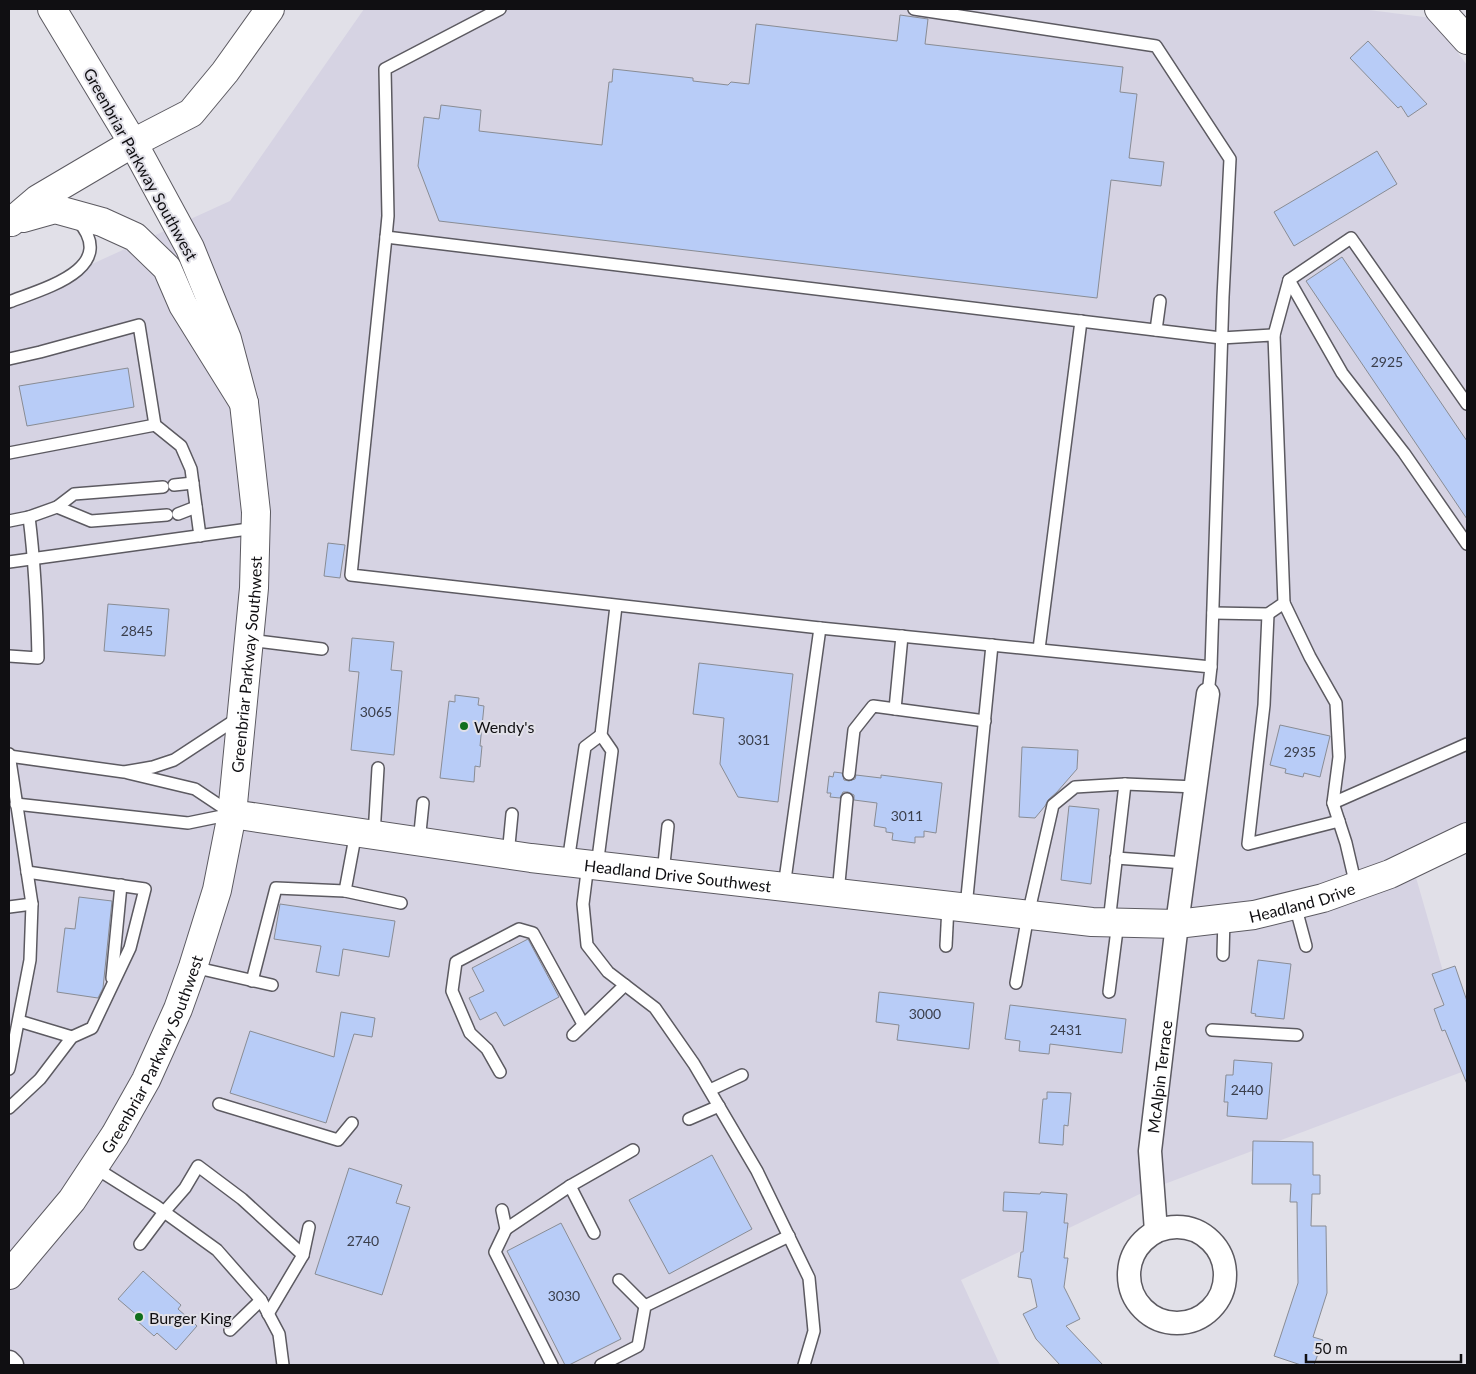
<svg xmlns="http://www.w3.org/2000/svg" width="1476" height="1374" font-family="Lato,sans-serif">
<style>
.built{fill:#d6d3e3}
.building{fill:#b8ccf7;stroke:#898c94}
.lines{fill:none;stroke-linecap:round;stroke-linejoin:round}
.lane-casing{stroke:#5c5a61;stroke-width:14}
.street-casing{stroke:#5c5a61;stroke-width:25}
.secondary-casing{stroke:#5c5a61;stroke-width:30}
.highway-casing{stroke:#5c5a61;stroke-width:30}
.lane{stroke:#fff;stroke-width:11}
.street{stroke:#fff;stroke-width:22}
.secondary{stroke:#fff;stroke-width:28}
.highway{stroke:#fff;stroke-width:28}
.poi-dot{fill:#106f1c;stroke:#e1e0e8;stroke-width:2}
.labels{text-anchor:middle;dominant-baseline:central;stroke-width:4;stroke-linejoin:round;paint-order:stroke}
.number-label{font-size:14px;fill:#3a3e4b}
.street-label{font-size:16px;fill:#100f12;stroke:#e1e0e8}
.poi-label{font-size:16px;fill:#100f12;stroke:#e1e0e8;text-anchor:start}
</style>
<rect width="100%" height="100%" fill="#e1e0e8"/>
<path class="built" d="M 364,9 L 1361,9 L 1432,18 L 1467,65 L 1467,841 L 1411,860 L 1467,1055 L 1467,1070 L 1146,1191 L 961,1280 L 1000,1365 L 9,1365 L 9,302 L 230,201 Z"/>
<g class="building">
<path d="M 900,15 L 928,19 L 925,44 L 1123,67 L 1120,92 L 1137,94 L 1129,158 L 1164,162 L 1161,186 L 1111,180 L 1097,298 L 439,221 L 418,166 L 424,117 L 439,119 L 441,105 L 481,110 L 479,131 L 602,145 L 609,82 L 612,82 L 613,69 L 693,78 L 693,81 L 728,85 L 731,82 L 749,84 L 756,24 L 897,41 Z"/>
<path d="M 1368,41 L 1427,104 L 1408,117 L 1401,106 L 1398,108 L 1350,58 Z"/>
<path d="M 1377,151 L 1397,184 L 1294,246 L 1274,212 Z"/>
<path d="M 1342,257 L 1467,441 L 1467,519 L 1306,281 Z"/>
<path d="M 128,368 L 134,407 L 27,426 L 19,386 Z"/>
<path d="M 328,543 L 345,545 L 340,578 L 324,576 Z"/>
<path d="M 108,604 L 169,609 L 165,656 L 104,651 Z"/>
<path d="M 352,638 L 394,642 L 391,670 L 402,671 L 394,755 L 351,750 L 359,672 L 349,671 Z"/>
<path d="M 699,663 L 793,674 L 778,802 L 738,797 L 720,764 L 724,718 L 693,714 Z"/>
<path d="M 455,695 L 479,698 L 478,705 L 484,706 L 480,746 L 482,746 L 480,767 L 475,766 L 474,782 L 440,778 L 449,701 L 455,702 Z"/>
<path d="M 1280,725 L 1330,736 L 1320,777 L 1304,773 L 1303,777 L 1285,773 L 1286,769 L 1270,765 Z"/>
<path d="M 1022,747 L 1078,750 L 1077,769 L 1057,792 L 1048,800 L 1045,806 L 1035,818 L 1019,817 Z"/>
<path d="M 834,772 L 842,773 L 844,780 L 849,781 L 855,779 L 856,775 L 881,778 L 881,775 L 942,783 L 936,833 L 924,831 L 924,837 L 915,837 L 915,843 L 892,840 L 893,833 L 886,832 L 886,828 L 874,826 L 877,803 L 854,800 L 854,795 L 848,792 L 843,792 L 840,798 L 830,797 L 831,793 L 827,793 L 829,776 L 833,777 Z"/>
<path d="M 1069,806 L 1099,809 L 1091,884 L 1061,880 Z"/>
<path d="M 79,897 L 112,901 L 103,988 L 98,998 L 57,992 L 65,928 L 75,929 Z"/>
<path d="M 280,904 L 395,921 L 389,957 L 343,949 L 339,976 L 316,972 L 321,946 L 274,939 Z"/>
<path d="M 528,939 L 559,997 L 504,1026 L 496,1012 L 480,1020 L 469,998 L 484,991 L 472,968 Z"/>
<path d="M 1258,960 L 1291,964 L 1284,1019 L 1255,1016 L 1256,1014 L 1251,1013 Z"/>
<path d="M 1455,966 L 1467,1001 L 1467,1084 L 1445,1030 L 1442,1031 L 1434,1009 L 1444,1005 L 1432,974 Z"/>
<path d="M 879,992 L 974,1003 L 969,1049 L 897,1040 L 899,1025 L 876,1022 Z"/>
<path d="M 1010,1005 L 1126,1019 L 1122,1053 L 1050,1044 L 1049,1054 L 1019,1051 L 1020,1041 L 1005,1039 Z"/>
<path d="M 341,1012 L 375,1018 L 372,1037 L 354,1034 L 326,1123 L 230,1093 L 250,1031 L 334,1057 Z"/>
<path d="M 1234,1060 L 1272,1063 L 1267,1119 L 1227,1116 L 1228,1102 L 1224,1102 L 1226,1075 L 1233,1075 Z"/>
<path d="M 1047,1092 L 1071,1093 L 1068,1126 L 1064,1125 L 1063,1145 L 1039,1143 L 1043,1099 L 1047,1099 Z"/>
<path d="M 1253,1141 L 1313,1142 L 1313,1175 L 1320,1175 L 1320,1194 L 1312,1194 L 1311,1226 L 1326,1226 L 1327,1293 L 1313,1337 L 1323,1340 L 1314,1365 L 1301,1365 L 1274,1356 L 1298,1283 L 1297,1202 L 1290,1202 L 1291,1184 L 1252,1184 Z"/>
<path d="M 712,1155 L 752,1229 L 669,1274 L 629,1200 Z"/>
<path d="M 349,1168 L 402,1185 L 396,1203 L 410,1207 L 382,1295 L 315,1274 Z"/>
<path d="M 1004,1192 L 1040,1194 L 1041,1192 L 1067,1194 L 1064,1223 L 1068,1223 L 1064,1258 L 1068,1258 L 1064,1287 L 1080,1319 L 1066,1326 L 1103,1365 L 1060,1365 L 1036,1339 L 1023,1314 L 1037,1307 L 1031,1279 L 1018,1277 L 1021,1252 L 1023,1252 L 1027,1212 L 1003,1211 Z"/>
<path d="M 561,1223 L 621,1339 L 569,1365 L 565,1365 L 507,1251 Z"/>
<path d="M 143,1271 L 181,1305 L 178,1309 L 197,1326 L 176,1350 L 157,1333 L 154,1336 L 136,1320 L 139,1317 L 118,1299 Z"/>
</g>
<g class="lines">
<g class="lane-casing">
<g id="lane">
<path d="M 500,9 L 385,69 L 388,216 L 386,237 L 351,575 L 820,628 L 1211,667 L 1208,694"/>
<path d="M 914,9 L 1156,46 L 1230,159 L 1223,297 L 1211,667"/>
<path d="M 386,237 L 1221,338 L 1274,335 L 1284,603 L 1268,614 L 1213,613"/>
<path d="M 1289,280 L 1342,373 L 1404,453 L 1467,544"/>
<path d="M 9,302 C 42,289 120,269 78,221"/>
<path d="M 1156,330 L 1160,301"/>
<path d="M 1274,335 L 1289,280 L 1351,238 L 1467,404"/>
<path d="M 9,359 L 40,352 L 139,325 L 155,425 L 181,446 L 191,469 L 200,536"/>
<path d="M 9,453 L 155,425"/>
<path d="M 174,485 L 193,483"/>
<path d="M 57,507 L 74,494 L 163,487"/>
<path d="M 178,514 L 196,507"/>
<path d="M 9,521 L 29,517 L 57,507 L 91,521 L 167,515"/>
<path d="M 9,562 L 256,528"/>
<path d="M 1284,603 L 1310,657 L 1336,703 L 1339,757 L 1333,803 L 1346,843 L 1356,886"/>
<path d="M 1268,614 L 1264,705 L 1248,844 L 1339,821"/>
<path d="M 249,640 L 322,649"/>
<path d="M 1039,649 L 1081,321"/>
<path d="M 9,656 L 38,658 C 37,610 35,564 29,517"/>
<path d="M 895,709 L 902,636"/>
<path d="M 9,754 L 32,904 L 30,960 L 9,1069"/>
<path d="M 9,756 L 124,772 L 153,767 L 174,760 L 238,718"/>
<path d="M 128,773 L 195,789 L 231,813"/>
<path d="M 849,774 L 854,730 L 873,706 L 985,721"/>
<path d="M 1333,803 L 1467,744"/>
<path d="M 16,804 L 188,823 L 232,814"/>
<path d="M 374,835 L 378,768"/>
<path d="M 419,842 L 423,803"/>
<path d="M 508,855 L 512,814"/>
<path d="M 1116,858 L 1185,863"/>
<path d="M 568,862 L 585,747 L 601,735"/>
<path d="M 588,864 L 583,904 L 587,945 L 608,972 L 655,1008 L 694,1064 L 757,1171 L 809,1278 L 814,1331 L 804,1365"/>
<path d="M 597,866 L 612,751 L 601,735 L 616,606"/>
<path d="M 663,873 L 668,826"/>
<path d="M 784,887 L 820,628"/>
<path d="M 345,891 L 356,832"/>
<path d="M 838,893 L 847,799"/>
<path d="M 1295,905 L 1306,946"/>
<path d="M 9,907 L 32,904"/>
<path d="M 966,907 L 992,645"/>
<path d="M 1109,922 L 1125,784"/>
<path d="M 946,946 L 948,906"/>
<path d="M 1223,955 L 1224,918"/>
<path d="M 193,967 L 272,985"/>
<path d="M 112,978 L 121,885"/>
<path d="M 252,981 L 276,888 L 345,891 L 401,903"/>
<path d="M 1016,983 L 1028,915 L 1053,805 L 1075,787 L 1125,784 L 1196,787"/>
<path d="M 1109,992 L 1118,922"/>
<path d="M 19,1021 L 72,1037"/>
<path d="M 1212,1030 L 1297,1035"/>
<path d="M 573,1035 L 625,985"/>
<path d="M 500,1072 L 487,1049 L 470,1033 L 452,991 L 456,962 L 519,929 L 533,933 L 583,1024"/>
<path d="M 710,1090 L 742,1075"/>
<path d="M 219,1104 L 338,1140 L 352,1123"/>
<path d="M 9,1108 L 40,1079 L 72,1037 L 92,1028 L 130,948 L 145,889 L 27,872"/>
<path d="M 689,1119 L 719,1106"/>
<path d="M 94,1167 L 156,1206 L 217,1250 L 261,1300 L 279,1334 L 283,1365"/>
<path d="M 570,1186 L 594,1233"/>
<path d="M 502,1210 L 506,1229 L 495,1252 L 552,1365"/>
<path d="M 506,1229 L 570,1186 L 633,1150"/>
<path d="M 140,1244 L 164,1212 L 185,1188 L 198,1166 L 242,1199 L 303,1255"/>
<path d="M 619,1280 L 645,1306"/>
<path d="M 268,1314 L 303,1255 L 309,1227"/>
<path d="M 230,1330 L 261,1300"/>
<path d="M 601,1365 L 638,1346 L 645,1306 L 789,1236"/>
</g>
</g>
<g class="street-casing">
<g id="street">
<circle cx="1177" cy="1275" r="48"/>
<path id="s1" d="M 1156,1231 L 1150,1151 L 1177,924 L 1208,694"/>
<path d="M 9,1362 L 12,1365"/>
</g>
</g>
<g class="secondary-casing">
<g id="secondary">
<path d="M 1439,9 L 1467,40"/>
<path id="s2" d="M 232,814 L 531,858 L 1092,922 L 1177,924 L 1254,915 L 1323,898 L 1390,874 L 1467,837"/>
<path id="s3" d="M 9,1275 L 72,1200 L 115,1135 L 146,1080 L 178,1009 L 193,967 L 217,890 L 232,814 L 254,588 L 256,512 L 244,403 L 227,339 L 190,248 L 133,143 L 52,9"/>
</g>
</g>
<g class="highway-casing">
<g id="highway">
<path d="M 23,218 L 55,209 L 102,222 L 135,237 L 167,268 L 183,305 L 244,403"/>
<path d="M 11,222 L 38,199 L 133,143 L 191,113 L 225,72 L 270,9"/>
</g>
</g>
<use href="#lane" class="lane"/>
<use href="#street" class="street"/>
<use href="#secondary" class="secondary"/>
<use href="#highway" class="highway"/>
</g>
<g class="poi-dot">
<circle cx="464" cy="726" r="5"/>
<circle cx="139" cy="1317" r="5"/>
</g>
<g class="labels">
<g class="number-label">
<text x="1387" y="361">2925</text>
<text x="137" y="630">2845</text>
<text x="376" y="711">3065</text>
<text x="754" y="739">3031</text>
<text x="1300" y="751">2935</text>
<text x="907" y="815">3011</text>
<text x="925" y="1013">3000</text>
<text x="1066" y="1029">2431</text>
<text x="1247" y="1089">2440</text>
<text x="363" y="1240">2740</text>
<text x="564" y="1295">3030</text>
</g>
<g class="street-label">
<text transform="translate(141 164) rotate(61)">Greenbriar Parkway Southwest</text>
<text stroke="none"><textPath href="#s3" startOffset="670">Greenbriar Parkway Southwest</textPath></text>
<text stroke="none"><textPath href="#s2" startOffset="450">Headland Drive Southwest</textPath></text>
<text stroke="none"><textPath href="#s2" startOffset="1079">Headland Drive</textPath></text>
<text stroke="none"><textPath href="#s3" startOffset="265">Greenbriar Parkway Southwest</textPath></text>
<text stroke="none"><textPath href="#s1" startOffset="155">McAlpin Terrace</textPath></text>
</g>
<g class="poi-label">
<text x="474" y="726">Wendy's</text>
<text x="149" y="1317">Burger King</text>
</g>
</g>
<rect width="1476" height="1374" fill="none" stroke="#100f12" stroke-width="20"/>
<path d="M1306 1354v8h155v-8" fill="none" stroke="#100f12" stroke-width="2.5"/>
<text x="1314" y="1354" font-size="15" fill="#100f12" stroke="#e1e0e8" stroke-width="4" paint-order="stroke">50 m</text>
</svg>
